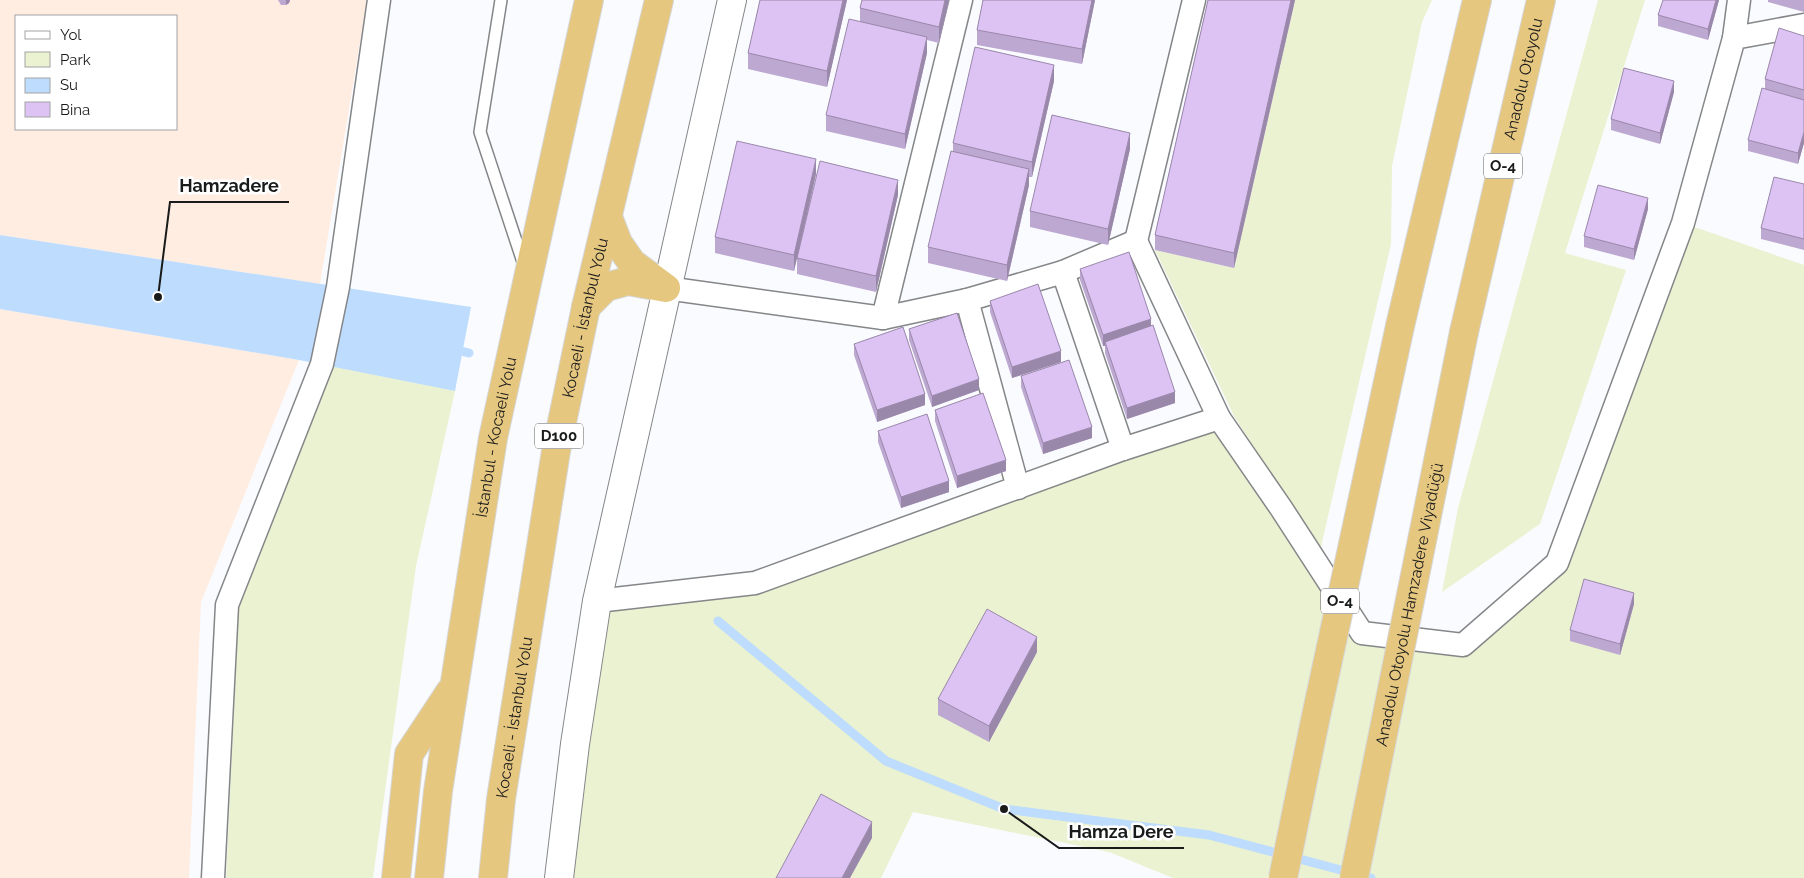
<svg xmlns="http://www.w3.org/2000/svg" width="1804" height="878" font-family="Raleway,sans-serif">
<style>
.industrial{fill:#ffede2;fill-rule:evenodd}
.green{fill:#eaf2d1}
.water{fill:#bddcfe}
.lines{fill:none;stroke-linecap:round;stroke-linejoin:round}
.stream{stroke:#bddcfe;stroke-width:9}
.lane-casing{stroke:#848688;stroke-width:14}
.street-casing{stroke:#848688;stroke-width:25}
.secondary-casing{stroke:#848688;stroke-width:30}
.highway-casing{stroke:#d6d6d6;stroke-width:30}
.lane{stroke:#fff;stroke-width:11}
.street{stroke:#fff;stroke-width:22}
.secondary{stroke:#fff;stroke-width:28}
.highway{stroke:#e6c780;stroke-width:28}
.highway-bridge-casing{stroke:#d6d6d6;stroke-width:30;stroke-linecap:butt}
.highway-bridge{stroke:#e6c780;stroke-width:28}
.wall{fill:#bda8d1}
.shaded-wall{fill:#9a88aa}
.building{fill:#dcc3f3;stroke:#9a88aa}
.labels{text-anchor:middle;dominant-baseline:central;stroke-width:5;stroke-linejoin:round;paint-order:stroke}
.shield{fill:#fff;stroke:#5e5f5f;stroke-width:1}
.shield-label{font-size:15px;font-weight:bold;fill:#191a1a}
.street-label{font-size:16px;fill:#191a1a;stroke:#fff}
.leader{fill:none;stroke:#191a1a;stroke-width:2}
.callout-dot{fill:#191a1a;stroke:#fff;stroke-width:2}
.callout-label{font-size:18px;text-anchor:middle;font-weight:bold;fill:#191a1a;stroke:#fff;stroke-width:5;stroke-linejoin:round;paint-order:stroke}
</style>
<rect width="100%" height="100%" fill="#f9fbfe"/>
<g class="industrial">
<path d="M 0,0 L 367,0 L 320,284 L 0,235 ZM 16,16 L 176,16 L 176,129 L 16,129 Z"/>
<path d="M 0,309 L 299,360 L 201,602 L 189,878 L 0,878 Z"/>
</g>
<g class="green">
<path d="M 1295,0 L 1432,0 L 1422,22 L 1392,166 L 1391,244 L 1320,551 L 1234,416 L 1155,250 L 1234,268 Z"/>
<path d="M 1598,0 L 1645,0 L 1565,253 L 1626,270 L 1540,524 L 1442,592 L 1458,508 Z"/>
<path d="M 1683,223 L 1804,265 L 1804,878 L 1173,878 L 1109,852 L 913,812 L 881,878 L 559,878 L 597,601 L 755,583 L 1219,418 L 1362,632 L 1463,645 L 1557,562 Z"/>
<path d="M 322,364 L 455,391 L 416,566 L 373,878 L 226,878 L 239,607 Z"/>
</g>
<path class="water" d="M 0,235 L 471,307 L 455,391 L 299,360 L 0,309 Z"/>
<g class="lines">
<g class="stream">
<path d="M 453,349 L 469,353"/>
<path d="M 718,621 L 886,761 L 1004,809 L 1209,835 L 1371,878"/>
</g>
<g class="lane-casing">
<path id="lane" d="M 501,0 L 480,132 L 524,265"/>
</g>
<g class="street-casing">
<g id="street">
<path d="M 1734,38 L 1739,0"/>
<path d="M 1136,241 L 1194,0"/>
<path d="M 1063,272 L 1123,449"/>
<path d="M 967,300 L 1018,488"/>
<path d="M 883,318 L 961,0"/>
<path d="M 1219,418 L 1281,508 L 1362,633 L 1463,645 L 1557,563 L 1683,223 L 1734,38 L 1804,25"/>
<path d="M 597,601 L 755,583 L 1123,449 L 1219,418 L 1136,241 L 1063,272 L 967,300 L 883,318 L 666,288"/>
<path d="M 213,878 L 227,605 L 322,364 L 338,287 L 379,0"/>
</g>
</g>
<g class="secondary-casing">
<path id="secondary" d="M 559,878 L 575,744 L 597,601 L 732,0"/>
</g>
<g class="highway-casing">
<g id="highway">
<path d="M 586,307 L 606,287 L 628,281 L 666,288 L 632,263 L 618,243 L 608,217"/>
<path d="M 1400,326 L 1477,0"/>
<path id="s1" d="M 1464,332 L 1541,0"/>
<path d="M 396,878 L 409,754 L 450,692"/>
<path id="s2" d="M 429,878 L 438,791 L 493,438 L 589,0"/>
<path id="s3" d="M 493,878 L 501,799 L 556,451 L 586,307 L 659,0"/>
</g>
</g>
<use href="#lane" class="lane"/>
<use href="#street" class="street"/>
<use href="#secondary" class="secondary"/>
<use href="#highway" class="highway"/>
<g class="highway-bridge-casing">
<g id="highway-bridge">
<path d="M 1283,878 L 1316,716 L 1400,326"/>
<path id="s4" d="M 1354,878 L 1464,332"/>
</g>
</g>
<use href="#highway-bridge" class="highway-bridge"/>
</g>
<g class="wall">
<path d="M 278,0 L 290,0 L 289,3 L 286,5 L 281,5 Z"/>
<path d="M 760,0 L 847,0 L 827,87 L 748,69 L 748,53 Z"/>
<path d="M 862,0 L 949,0 L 939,43 L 927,40 L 927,53 L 905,149 L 826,131 L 826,115 L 860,22 L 860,8 Z"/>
<path d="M 983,0 L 1095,0 L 1082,64 L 977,45 L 977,30 Z"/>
<path d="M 1208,0 L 1295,0 L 1234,268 L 1155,250 L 1155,235 Z"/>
<path d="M 1663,0 L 1719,0 L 1708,40 L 1658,26 L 1658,15 Z"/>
<path d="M 1768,0 L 1804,0 L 1804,12 L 1768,2 Z"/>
<path d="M 1804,36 L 1804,143 L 1798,164 L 1748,151 L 1748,140 L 1765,89 L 1765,79 Z"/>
<path d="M 1054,81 L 1032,177 L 1029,177 L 1029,185 L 1007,281 L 928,263 L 928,247 L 953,151 L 953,143 Z"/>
<path d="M 1674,92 L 1660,144 L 1611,130 L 1611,119 Z"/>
<path d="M 1130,149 L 1108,245 L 1030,227 L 1030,211 Z"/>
<path d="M 816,174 L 799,252 L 898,195 L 876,292 L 797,274 L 797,258 L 794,271 L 715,253 L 715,237 Z"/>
<path d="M 1804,184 L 1804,250 L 1761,239 L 1761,228 Z"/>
<path d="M 1648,209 L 1634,260 L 1584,247 L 1584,236 Z"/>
<path d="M 1080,269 L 1151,326 L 1175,403 L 1127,419 L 1105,353 L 1105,346 L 1103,346 L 1080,280 Z"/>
<path d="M 990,301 L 1061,362 L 1012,378 L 990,312 Z"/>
<path d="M 909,329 L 979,390 L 932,407 L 909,340 Z"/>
<path d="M 854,344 L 925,405 L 877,422 L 854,355 Z"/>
<path d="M 1021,376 L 1092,438 L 1043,454 L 1021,387 Z"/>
<path d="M 935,410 L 1006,471 L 957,488 L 935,421 Z"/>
<path d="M 878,431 L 949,492 L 901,508 L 878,442 Z"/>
<path d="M 1634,604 L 1620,655 L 1570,641 L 1570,630 Z"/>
<path d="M 1037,652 L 989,742 L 938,715 L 938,699 Z"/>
</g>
<g class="shaded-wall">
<path d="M 286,0 L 290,0 L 289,3 L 286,5 Z"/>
<path d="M 843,0 L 847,0 L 827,87 L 827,71 Z"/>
<path d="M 945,0 L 949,0 L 939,43 L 939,27 Z"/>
<path d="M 1092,0 L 1095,0 L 1082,64 L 1082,49 Z"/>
<path d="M 1291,0 L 1295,0 L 1234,268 L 1234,253 Z"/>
<path d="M 1716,0 L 1719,0 L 1708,40 L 1708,29 Z"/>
<path d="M 927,37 L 927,53 L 905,149 L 905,134 Z"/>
<path d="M 1054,65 L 1054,81 L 1032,177 L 1032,162 Z"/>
<path d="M 1674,81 L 1674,92 L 1660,144 L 1660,133 Z"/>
<path d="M 1804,132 L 1804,143 L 1798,164 L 1798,153 Z"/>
<path d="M 1130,133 L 1130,149 L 1108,245 L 1108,229 Z"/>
<path d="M 816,159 L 816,174 L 794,271 L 794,255 Z"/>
<path d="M 1029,169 L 1029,185 L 1007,281 L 1007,265 Z"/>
<path d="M 898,180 L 898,195 L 876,292 L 876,276 Z"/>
<path d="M 1648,198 L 1648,209 L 1634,260 L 1634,249 Z"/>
<path d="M 1151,319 L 1151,330 L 1105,342 L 1105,346 L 1103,346 L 1103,335 Z"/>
<path d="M 1061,351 L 1061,362 L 1012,378 L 1012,367 Z"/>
<path d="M 979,379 L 979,390 L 932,407 L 932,396 Z"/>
<path d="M 1175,392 L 1175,403 L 1127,419 L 1127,408 Z"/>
<path d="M 925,394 L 925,405 L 877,422 L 877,410 Z"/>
<path d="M 1092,427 L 1092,438 L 1043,454 L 1043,443 Z"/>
<path d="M 1006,460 L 1006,471 L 957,488 L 957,476 Z"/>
<path d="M 949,481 L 949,492 L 901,508 L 901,497 Z"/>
<path d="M 1634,593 L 1634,604 L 1620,655 L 1620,644 Z"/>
<path d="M 1037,637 L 1037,652 L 989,742 L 989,726 Z"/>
<path d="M 872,822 L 872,838 L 850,878 L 842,878 Z"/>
</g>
<g class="building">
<path d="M 760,0 L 843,0 L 827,71 L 748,53 Z"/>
<path d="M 862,0 L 945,0 L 939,27 L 860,8 Z"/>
<path d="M 983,0 L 1092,0 L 1082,49 L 977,30 Z"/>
<path d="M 1208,0 L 1291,0 L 1234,253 L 1155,235 Z"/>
<path d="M 1663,0 L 1716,0 L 1708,29 L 1658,15 Z"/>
<path d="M 849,19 L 927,37 L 905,134 L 826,115 Z"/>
<path d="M 1779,28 L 1804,36 L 1804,90 L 1765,79 Z"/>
<path d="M 975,47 L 1054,65 L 1032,162 L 953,143 Z"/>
<path d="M 1624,68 L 1674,81 L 1660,133 L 1611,119 Z"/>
<path d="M 1762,88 L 1804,100 L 1804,132 L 1798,153 L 1748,140 Z"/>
<path d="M 1052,115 L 1130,133 L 1108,229 L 1030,211 Z"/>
<path d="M 737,141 L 816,159 L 794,255 L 715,237 Z"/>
<path d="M 951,151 L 1029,169 L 1007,265 L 928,247 Z"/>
<path d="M 820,161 L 898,180 L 876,276 L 797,258 Z"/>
<path d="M 1774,177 L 1804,184 L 1804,239 L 1761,228 Z"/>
<path d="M 1598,185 L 1648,198 L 1634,249 L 1584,236 Z"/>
<path d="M 1129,252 L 1151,319 L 1103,335 L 1080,269 Z"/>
<path d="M 1038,284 L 1061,351 L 1012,367 L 990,301 Z"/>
<path d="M 957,313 L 979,379 L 932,396 L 909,329 Z"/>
<path d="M 1153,325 L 1175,392 L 1127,408 L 1105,342 Z"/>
<path d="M 903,327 L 925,394 L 877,410 L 854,344 Z"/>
<path d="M 1069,360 L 1092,427 L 1043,443 L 1021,376 Z"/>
<path d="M 983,393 L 1006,460 L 957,476 L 935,410 Z"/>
<path d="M 927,414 L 949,481 L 901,497 L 878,431 Z"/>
<path d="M 1584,579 L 1634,593 L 1620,644 L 1570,630 Z"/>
<path d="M 987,609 L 1037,637 L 989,726 L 938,699 Z"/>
<path d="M 821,794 L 872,822 L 842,878 L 776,878 Z"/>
</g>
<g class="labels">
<g class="shield">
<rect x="1484" y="153.5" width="38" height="25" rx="4"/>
<rect x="535" y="423.5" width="48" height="25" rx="4"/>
<rect x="1321" y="588.5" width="38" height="25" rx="4"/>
</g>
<g class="shield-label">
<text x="1503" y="166">O-4</text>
<text x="559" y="436">D100</text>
<text x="1340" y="601">O-4</text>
</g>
<g class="street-label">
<text stroke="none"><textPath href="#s1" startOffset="260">Anadolu Otoyolu</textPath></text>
<text stroke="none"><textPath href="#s3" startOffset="568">Kocaeli - İstanbul Yolu</textPath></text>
<text stroke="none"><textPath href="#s2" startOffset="446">İstanbul - Kocaeli Yolu</textPath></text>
<text stroke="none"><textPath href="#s4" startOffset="279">Anadolu Otoyolu Hamzadere Viyadüğü</textPath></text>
<text stroke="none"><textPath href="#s3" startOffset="162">Kocaeli - İstanbul Yolu</textPath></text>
</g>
</g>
<path class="leader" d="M158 297L170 202H289M1004 809L1059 848H1184"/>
<g class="callout-dot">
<circle cx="158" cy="297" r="5"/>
<circle cx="1004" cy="809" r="5"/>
</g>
<g class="callout-label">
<text x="229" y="192">Hamzadere</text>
<text x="1121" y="838">Hamza Dere</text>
</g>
<rect x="15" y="15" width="162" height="115" fill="#ffffff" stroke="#a3a3a3"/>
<rect x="25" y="31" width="25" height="8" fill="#ffffff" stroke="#a3a3a3"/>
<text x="60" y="40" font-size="15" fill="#191a1a">Yol</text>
<rect x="25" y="52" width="25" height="15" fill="#eaf2d1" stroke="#a3a3a3"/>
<text x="60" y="65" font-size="15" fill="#191a1a">Park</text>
<rect x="25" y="78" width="25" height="15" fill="#bddcfe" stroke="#a3a3a3"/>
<text x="60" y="90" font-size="15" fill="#191a1a">Su</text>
<rect x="25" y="102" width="25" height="15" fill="#dcc3f3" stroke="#a3a3a3"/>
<text x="60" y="115" font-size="15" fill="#191a1a">Bina</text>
</svg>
